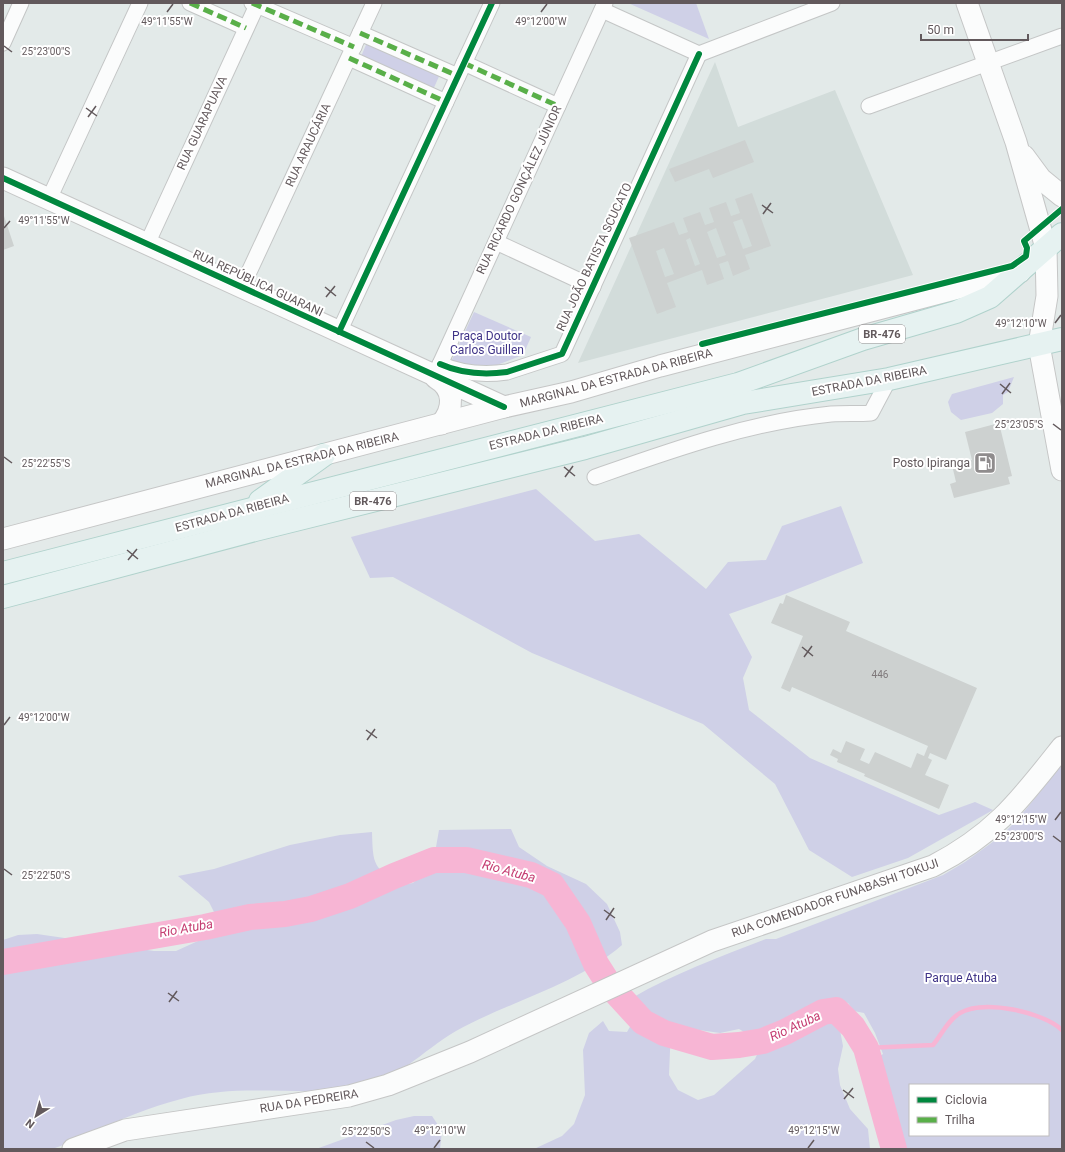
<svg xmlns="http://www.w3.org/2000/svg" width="1065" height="1152" font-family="Roboto,sans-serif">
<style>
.education{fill:#d2dcda}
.green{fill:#cfd0e7;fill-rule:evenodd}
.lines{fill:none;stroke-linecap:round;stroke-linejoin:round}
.stream{stroke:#f7b5d4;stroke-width:4.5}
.river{stroke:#f7b5d4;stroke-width:26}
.building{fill:#cdd1d0;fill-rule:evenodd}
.street-casing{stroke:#c4c6c6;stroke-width:17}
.secondary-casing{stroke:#c5c6c6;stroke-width:23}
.primary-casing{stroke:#b0d2cc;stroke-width:24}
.street{stroke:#fbfcfc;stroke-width:15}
.secondary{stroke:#fbfcfc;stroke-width:21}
.primary{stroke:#e6f2f1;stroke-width:22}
.quiet{stroke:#59af49;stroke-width:5;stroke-dasharray:10 5;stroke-linecap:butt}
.cycleway-casing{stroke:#fff;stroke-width:8}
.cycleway{stroke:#00873e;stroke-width:6}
.ticks{fill:none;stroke:#62595c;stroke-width:1.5}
.labels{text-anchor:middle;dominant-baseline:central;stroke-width:4;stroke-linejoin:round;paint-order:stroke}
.number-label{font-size:10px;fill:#7e787a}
.shield{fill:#fff;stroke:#918b8d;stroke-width:1}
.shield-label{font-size:11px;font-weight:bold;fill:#62595c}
.street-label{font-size:12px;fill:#62595c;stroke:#fff}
.park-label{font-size:12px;fill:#3f3387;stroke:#fff}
.poi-label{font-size:12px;fill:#62595c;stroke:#fff;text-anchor:end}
.water-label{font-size:13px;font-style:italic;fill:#c53e72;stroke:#fff}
.ticks-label{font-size:10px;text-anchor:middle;fill:#62595c;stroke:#fff;stroke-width:4;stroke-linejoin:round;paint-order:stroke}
</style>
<rect width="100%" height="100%" fill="#e3eae9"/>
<path class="education" d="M 715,62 L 738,127 L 835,90 L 913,275 L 578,363 Z"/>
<g class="green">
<path d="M 628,3 L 696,3 L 709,39 Z"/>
<path d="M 368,40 L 441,72 L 432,92 L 360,59 Z"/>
<path d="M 474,312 L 531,337 L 523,355 L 492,367 L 451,362 Z"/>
<path d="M 1014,377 L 1008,392 L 1003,395 L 1003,404 L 992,413 L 961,420 L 951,412 L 948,402 L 952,394 Z"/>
<path d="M 536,489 L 595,541 L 639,534 L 706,589 L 728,562 L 766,560 L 782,526 L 841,506 L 863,563 L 780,596 L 729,614 L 752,657 L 743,678 L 749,710 L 810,758 L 939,815 L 975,802 L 993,810 L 908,858 L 852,877 L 809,850 L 775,784 L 703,724 L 532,653 L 393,577 L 370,578 L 351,537 Z"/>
<path d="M 1062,765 L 1062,1149 L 905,1149 L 901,1146 L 903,1136 L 895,1135 L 890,1122 L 896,1116 L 887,1091 L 877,1072 L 878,1057 L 883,1054 L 875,1033 L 864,1013 L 854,1011 L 848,1003 L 843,1002 L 847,1009 L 839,1025 L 843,1046 L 838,1069 L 840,1085 L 850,1109 L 868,1129 L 870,1149 L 534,1149 L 562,1136 L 574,1124 L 585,1095 L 583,1050 L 589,1033 L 603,1021 L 609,1031 L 627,1032 L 639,1011 L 631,1004 L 632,998 C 675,973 720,957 766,939 L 776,939 L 943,875 L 965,862 L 1001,836 L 1018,819 ZM 671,1026 L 720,1033 L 739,1029 L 749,1035 L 760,1035 L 761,1046 L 755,1059 L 714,1095 L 698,1100 L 678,1090 L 669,1075 ZM 910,1085 L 1048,1085 L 1048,1135 L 910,1135 Z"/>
<path d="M 511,829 L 519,847 L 547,866 L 586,884 L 607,904 L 620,932 L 622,945 C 575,986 510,1001 456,1031 C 423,1050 394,1084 355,1089 C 297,1096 238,1083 181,1099 C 150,1107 120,1120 90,1132 C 78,1138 63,1147 50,1149 C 35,1152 18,1149 3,1149 L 3,940 L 18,935 L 37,934 L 154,951 L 176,951 L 209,936 L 218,920 L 209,902 L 178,876 L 214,869 L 290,845 L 340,835 L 372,832 C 373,866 373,867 402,885 L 413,883 L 433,864 L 439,830 Z"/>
<path d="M 414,1116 L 432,1116 L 442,1131 L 440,1149 L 316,1149 L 396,1120 Z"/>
</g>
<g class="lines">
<path class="stream" d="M 866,1048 L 933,1045 C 942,1034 948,1020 960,1013 C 984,999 1043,1012 1062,1030"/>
<path class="river" d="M 3,962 L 205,927 L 250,917 L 285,914 L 311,909 L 350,896 L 394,876 L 434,860 L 466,860 L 531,875 L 552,885 L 578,923 L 596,964 L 610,986 L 643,1022 L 664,1033 L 712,1047 L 739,1045 L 763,1041 L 785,1032 L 823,1012 L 836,1010 L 853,1027 L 866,1048 L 894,1149"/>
</g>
<g class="building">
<path d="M 745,140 L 754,162 L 713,178 L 709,169 L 675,182 L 669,169 Z"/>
<path d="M 752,193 L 771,246 L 745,255 L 750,269 L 733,276 L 728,261 L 719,264 L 724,279 L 707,285 L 702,270 L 667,283 L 676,307 L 657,314 L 629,238 L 674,222 L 679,235 L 688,232 L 683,218 L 700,212 L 705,225 L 714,222 L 709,208 L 726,202 L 731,216 L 740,213 L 735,199 ZM 742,219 L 752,246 L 743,249 L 733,222 ZM 716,228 L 726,255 L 717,258 L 707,232 ZM 690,238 L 700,264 L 695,266 L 686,240 ZM 664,248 L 674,274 L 665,277 L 656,251 Z"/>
<path d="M 3,213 L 14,246 L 3,250 Z"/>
<path d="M 999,423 L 1012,476 L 1008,477 L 1010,484 L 954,498 L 950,484 L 956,482 L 952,465 L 972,460 L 965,432 Z"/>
<path d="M 786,595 L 850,622 L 846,631 L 977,688 L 946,760 L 930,753 L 928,758 L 932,760 L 925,775 L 949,785 L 939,809 L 864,776 L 865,774 L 837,762 L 838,759 L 830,755 L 833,749 L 841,753 L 846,741 L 865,749 L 860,760 L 869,764 L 875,752 L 911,768 L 917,753 L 924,756 L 928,746 L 792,687 L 790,692 L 781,688 L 803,636 L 771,623 L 780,603 L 783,604 Z"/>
</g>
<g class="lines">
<g class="street-casing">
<g id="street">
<path d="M 190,3 L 246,28"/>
<path d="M 252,3 L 354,47"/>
<path d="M 602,10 L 699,54"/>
<path d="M 360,33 L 458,76"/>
<path d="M 3,43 L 21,3"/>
<path d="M 699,54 L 832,3"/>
<path d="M 349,58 L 446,102"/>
<path d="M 464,63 L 558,106"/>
<path d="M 869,106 L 1062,36"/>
<path d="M 49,199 L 140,3"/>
<path d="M 496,242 L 593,287"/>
<path d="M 147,244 L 258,3"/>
<path d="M 242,287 L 374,3"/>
<path d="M 339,332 L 492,3"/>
<path d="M 440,364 C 460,373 485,375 507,372 L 562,354 L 699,54"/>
<path d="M 436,373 L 605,3"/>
<path d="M 595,477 C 672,450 750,422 831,414 C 844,413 858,414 871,413 L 889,379"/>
</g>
</g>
<g class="secondary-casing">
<g id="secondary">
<path d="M 967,3 L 1016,142 L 1046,248 L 1047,296 L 1039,345 L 1062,470"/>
<path d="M 1024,156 L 1041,179 L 1062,196"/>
<path d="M 3,178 L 504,407"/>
<path d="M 436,378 C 455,389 454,409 441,424"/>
<path d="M 3,539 L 504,407 L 571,392 L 660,366 L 1020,272"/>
<path d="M 73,1149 L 125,1130 L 349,1096 L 388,1085 L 470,1052 L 712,941 L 933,866 C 995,834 1020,800 1062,747"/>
</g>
</g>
<g class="primary-casing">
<g id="primary">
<path d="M 260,501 L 324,455"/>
<path d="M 3,573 L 738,384 L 863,339 L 956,312 L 990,297 L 1062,234"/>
<path d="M 3,597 L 255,530 L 585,448 L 743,403 L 889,379 L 1062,339"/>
</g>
</g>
<use href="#street" class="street"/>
<use href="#secondary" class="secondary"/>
<use href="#primary" class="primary"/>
<g class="quiet">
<path d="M 190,3 L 246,28"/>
<path d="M 252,3 L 354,47"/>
<path d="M 360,33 L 458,76"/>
<path d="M 349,58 L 446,102"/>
<path d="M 464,63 L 558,106"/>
</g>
<g class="cycleway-casing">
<g id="cycleway">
<path d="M 3,178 L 504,407"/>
<path d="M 339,332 L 492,3"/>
<path d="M 702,344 L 1012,266 L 1026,256 L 1027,248 L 1024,241 L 1062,209"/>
<path d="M 440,364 C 460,373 485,375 507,372 L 562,354 L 699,54"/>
</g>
</g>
<use href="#cycleway" class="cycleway"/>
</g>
<path class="ticks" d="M 167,12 L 173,4M 541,12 L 547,4M 4,46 L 12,52M 86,108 L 97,116M 88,117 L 96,106M 762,205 L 773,213M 763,214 L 771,203M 4,228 L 10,221M 325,287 L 336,296M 326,297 L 335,286M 1055,323 L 1061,315M 1000,384 L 1011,393M 1002,394 L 1010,383M 1053,424 L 1061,430M 4,457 L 12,463M 564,467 L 575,476M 565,477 L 573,466M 127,550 L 138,559M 128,560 L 137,549M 802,647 L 813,656M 804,657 L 812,646M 4,725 L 10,717M 366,730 L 377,738M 367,740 L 375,729M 1055,820 L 1061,812M 1053,836 L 1061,842M 4,869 L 12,875M 604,910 L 615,918M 606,920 L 614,908M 168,993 L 179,1001M 169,1002 L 177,991M 843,1090 L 854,1098M 844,1099 L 853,1088M 366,1142 L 374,1148M 434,1148 L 440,1140M 808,1148 L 814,1140"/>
<defs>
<g id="fuel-square" transform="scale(1.15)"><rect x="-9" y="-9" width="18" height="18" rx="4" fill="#8f8c8d" stroke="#fff"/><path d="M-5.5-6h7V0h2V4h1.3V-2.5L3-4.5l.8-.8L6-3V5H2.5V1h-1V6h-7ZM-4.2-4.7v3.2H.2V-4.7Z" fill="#fff"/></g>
</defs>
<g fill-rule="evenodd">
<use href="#fuel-square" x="985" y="463"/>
</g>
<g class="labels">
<g class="number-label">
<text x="880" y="674">446</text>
</g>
<g class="shield">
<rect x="859" y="325" width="46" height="18" rx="3"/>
<rect x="350" y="492" width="46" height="18" rx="3"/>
</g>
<g class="shield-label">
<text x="882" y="334">BR-476</text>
<text x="373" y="501">BR-476</text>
</g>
<g class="street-label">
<text transform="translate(202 123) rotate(-65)">RUA GUARAPUAVA</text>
<text transform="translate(308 145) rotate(-65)">RUA ARAUCÁRIA</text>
<text transform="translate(519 190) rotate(-65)">RUA RICARDO GONÇÁLEZ JÚNIOR</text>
<text transform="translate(594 257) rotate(-65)">RUA JOÃO BATISTA SCUCATO</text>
<text transform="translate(258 283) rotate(25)">RUA REPÚBLICA GUARANI</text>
<text transform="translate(616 378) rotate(-15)">MARGINAL DA ESTRADA DA RIBEIRA</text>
<text transform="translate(869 381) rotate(-11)">ESTRADA DA RIBEIRA</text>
<text transform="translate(546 432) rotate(-14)">ESTRADA DA RIBEIRA</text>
<text transform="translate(302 460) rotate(-14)">MARGINAL DA ESTRADA DA RIBEIRA</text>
<text transform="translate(232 513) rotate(-15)">ESTRADA DA RIBEIRA</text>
<text transform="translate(835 898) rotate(-19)">RUA COMENDADOR FUNABASHI TOKUJI</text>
<text transform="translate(309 1101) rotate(-9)">RUA DA PEDREIRA</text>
</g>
<g class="park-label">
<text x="487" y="336">Praça Doutor<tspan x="487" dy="14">Carlos Guillen</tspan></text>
<text x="961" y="978">Parque Atuba</text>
</g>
<g class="poi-label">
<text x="970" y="463">Posto Ipiranga</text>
</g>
<g class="water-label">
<text transform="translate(509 871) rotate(15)">Rio Atuba</text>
<text transform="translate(186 928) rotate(-10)">Rio Atuba</text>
<text transform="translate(795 1026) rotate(-25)">Rio Atuba</text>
</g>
</g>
<g class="ticks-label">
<text x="167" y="25">49°11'55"W</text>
<text x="541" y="25">49°12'00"W</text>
<text x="46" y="55">25°23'00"S</text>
<text x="44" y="224">49°11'55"W</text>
<text x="1021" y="327">49°12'10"W</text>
<text x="1019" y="428">25°23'05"S</text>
<text x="46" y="467">25°22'55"S</text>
<text x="44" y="721">49°12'00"W</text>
<text x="1021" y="823">49°12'15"W</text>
<text x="1019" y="840">25°23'00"S</text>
<text x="46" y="879">25°22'50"S</text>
<text x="440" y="1134">49°12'10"W</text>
<text x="814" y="1134">49°12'15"W</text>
<text x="366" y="1135">25°22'50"S</text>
</g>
<rect width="1065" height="1152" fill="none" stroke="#62595c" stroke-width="8"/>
<rect x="909" y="1084" width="140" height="52" fill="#ffffff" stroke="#c0bdbe"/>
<rect x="917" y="1097" width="20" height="6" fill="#00873e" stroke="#c0bdbe"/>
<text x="945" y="1104" font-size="12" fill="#62595c">Ciclovia</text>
<rect x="917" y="1117" width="20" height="6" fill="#59af49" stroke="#c0bdbe"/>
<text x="945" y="1124" font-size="12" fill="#62595c">Trilha</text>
<g transform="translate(36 1116) rotate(217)" stroke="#ffffff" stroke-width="3" paint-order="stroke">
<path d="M0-3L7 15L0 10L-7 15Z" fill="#62595c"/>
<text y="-6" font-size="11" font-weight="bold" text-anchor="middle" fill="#62595c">N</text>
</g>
<path d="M921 34v6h107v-6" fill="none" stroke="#62595c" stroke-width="2"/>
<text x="927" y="34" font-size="12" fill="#62595c" stroke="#ffffff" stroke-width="3" paint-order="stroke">50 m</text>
</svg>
